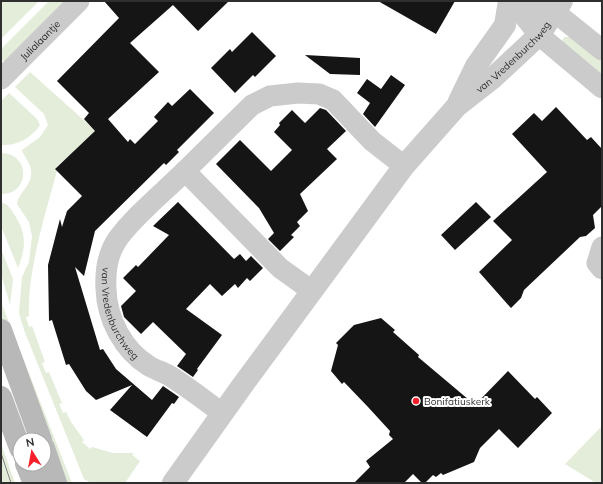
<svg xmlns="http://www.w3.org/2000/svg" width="603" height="484" font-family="Mulish,sans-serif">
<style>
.green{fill:#e4edda}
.building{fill:#151515}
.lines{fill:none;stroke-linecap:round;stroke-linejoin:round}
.minor{stroke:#cbcbcb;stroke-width:21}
.tertiary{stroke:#cbcbcb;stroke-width:22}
.secondary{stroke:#b8b8b8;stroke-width:22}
.tram{stroke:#838383;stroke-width:1}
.poi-dot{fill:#f5202b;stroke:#fff;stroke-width:1.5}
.labels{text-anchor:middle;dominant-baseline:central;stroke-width:4;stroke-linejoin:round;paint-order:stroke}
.street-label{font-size:10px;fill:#2e2e2e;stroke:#fff}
.poi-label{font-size:10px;fill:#2e2e2e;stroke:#fff;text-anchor:start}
</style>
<rect width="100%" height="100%" fill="#fff"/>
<g class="green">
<path d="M 1,1 L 39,1 L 1,39 Z"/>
<path d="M 49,1 L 70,1 L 8,60 L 1,61 L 1,49 Z"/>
<path d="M 564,37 L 572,37 L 602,61 L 602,80 L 561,43 Z"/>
<path d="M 30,72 L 96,131 L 55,168 L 57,171 C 45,215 27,272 29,316 L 26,317 L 29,327 L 32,326 L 45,362 L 42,363 L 46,373 L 49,372 L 62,403 L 59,404 L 63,413 L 66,412 L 71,422 L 84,440 L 82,442 L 90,449 L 92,447 L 113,453 L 134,453 L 132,455 L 140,461 L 125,483 L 91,483 L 84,479 L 24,330 L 19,313 L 22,277 L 29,262 L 32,236 L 29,222 L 17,204 C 19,191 33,186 31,170 C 30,162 24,157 22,150 L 40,137 L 48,125 L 44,114 L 15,87 Z"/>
<path d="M 9,93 L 37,119 L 40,125 C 31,138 17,146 1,145 L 1,101 Z"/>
<path d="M 1,153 C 31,153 30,195 1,194 Z"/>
<path d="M 1,202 C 8,204 11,209 14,214 C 27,234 26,247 18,268 L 1,226 Z"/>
<path d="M 1,249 L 13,279 L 10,305 L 1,274 Z"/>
<path d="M 1,302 L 72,483 L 64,483 L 1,317 Z"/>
<path d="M 600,428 L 602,430 L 602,483 L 596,483 L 565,464 Z"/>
<path d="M 1,441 L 2,446 L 15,483 L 1,483 Z"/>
</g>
<g class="building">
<path d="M 104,1 L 229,1 L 198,31 L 173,5 L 130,43 L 159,72 L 108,119 L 128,142 L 130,139 L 135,144 L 158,121 L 154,117 L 168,102 L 172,106 L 190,89 L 214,113 L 177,150 L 179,152 L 166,165 L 164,163 L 95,231 L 84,276 L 75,267 L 100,350 L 103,349 L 116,369 L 152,400 L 163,386 L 179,397 L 174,404 L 172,403 L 147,437 L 110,410 L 132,385 L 96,400 L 86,391 L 69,364 L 66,365 L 52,320 L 49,321 L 48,265 L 60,219 L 62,227 L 67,211 L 82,196 L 55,169 L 95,131 L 84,119 L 89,113 L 57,81 L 119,18 Z"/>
<path d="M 378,1 L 455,1 L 436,34 Z"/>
<path d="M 252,32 L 276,56 L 255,77 L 253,75 L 235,93 L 211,68 L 230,49 L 232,52 Z"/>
<path d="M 305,55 L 360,58 L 360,75 L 330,74 Z"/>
<path d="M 391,75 L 405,85 L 375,127 L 363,114 L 370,103 L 357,93 L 367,79 L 381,89 Z"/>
<path d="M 556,107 L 587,140 L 591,137 L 602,149 L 602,206 L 593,215 L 595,228 L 586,236 L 580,237 L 524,290 L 521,298 L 511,308 L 479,272 L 512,240 L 493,221 L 547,172 L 512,134 L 534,113 L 542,121 Z"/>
<path d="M 320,108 L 326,110 L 346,131 L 327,149 L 337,159 L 300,194 L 308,211 L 297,222 L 300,226 L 291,235 L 294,237 L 280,251 L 268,239 L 274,233 L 259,208 L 216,164 L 240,140 L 271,171 L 292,150 L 274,132 L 280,125 L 279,123 L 292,110 L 305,123 Z"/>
<path d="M 178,202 L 234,259 L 240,254 L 246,261 L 251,256 L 263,268 L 250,281 L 247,278 L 238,288 L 235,284 L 222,296 L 210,284 L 186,309 L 222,335 L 197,369 L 198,370 L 193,377 L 177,366 L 186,354 L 153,322 L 141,334 L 124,317 L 121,306 L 136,291 L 123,278 L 136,265 L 138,267 L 169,235 L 153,226 Z"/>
<path d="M 476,202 L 491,217 L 455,250 L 441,235 Z"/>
<path d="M 381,318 L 395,330 L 393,332 L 419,355 L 418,357 L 475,405 L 508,371 L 535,399 L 537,397 L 552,413 L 518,448 L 499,429 L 480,448 L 474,462 L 443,475 L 441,473 L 436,477 L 433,475 L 425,483 L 422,483 L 413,474 L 404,483 L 354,483 L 370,467 L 366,461 L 393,439 L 389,435 L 390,431 L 368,407 L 344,382 L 342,384 L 331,371 L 338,345 L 336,343 L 354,325 Z"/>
</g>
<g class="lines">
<g class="minor">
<path d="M 512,1 L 539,35 L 602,88"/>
<path d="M 521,1 L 556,13 L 602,50"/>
<path id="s1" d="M 1,79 L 79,1"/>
<path id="s2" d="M 185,171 C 165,191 132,218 117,240 C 107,255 105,272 106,289 C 107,319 123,350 149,366 C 156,370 163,372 170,376 C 188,387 205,401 222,413"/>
<path d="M 602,247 L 597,263 L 602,269"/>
<path d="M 312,291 L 280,268 L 185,171 L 252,105 L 270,96 L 298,93 L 319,94 L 333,100 L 372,141 L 404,166"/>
</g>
<g class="tertiary">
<path d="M 459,101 L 476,66 L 505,25 L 509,1"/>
<path id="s3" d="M 173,483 L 242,386 L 404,166 L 457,106 L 494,77 L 539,35 L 562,1"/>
</g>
<g class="secondary">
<path d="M 1,330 L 41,440"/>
<path d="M 1,397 L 20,448"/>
<path d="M 44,448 L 56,483"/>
<path d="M 26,464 L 34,483"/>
</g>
<path class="tram" d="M 1,453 L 11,483"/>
</g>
<circle class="poi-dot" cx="416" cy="401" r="4"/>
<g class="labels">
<g class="street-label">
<text stroke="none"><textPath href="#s1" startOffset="55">Julialaantje</textPath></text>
<text stroke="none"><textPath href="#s3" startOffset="547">van Vredenburchweg</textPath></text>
<text stroke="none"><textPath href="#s2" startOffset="176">van Vredenburchweg</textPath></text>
</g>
<g class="poi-label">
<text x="424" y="401">Bonifatiuskerk</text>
</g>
</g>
<rect width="603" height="484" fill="none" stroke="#2e2e2e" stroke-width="4"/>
<g transform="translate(32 452) rotate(349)"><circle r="19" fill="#ffffff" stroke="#ababab"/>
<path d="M0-3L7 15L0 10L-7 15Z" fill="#f5202b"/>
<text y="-6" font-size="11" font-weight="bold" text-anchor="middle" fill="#2e2e2e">N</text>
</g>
</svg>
